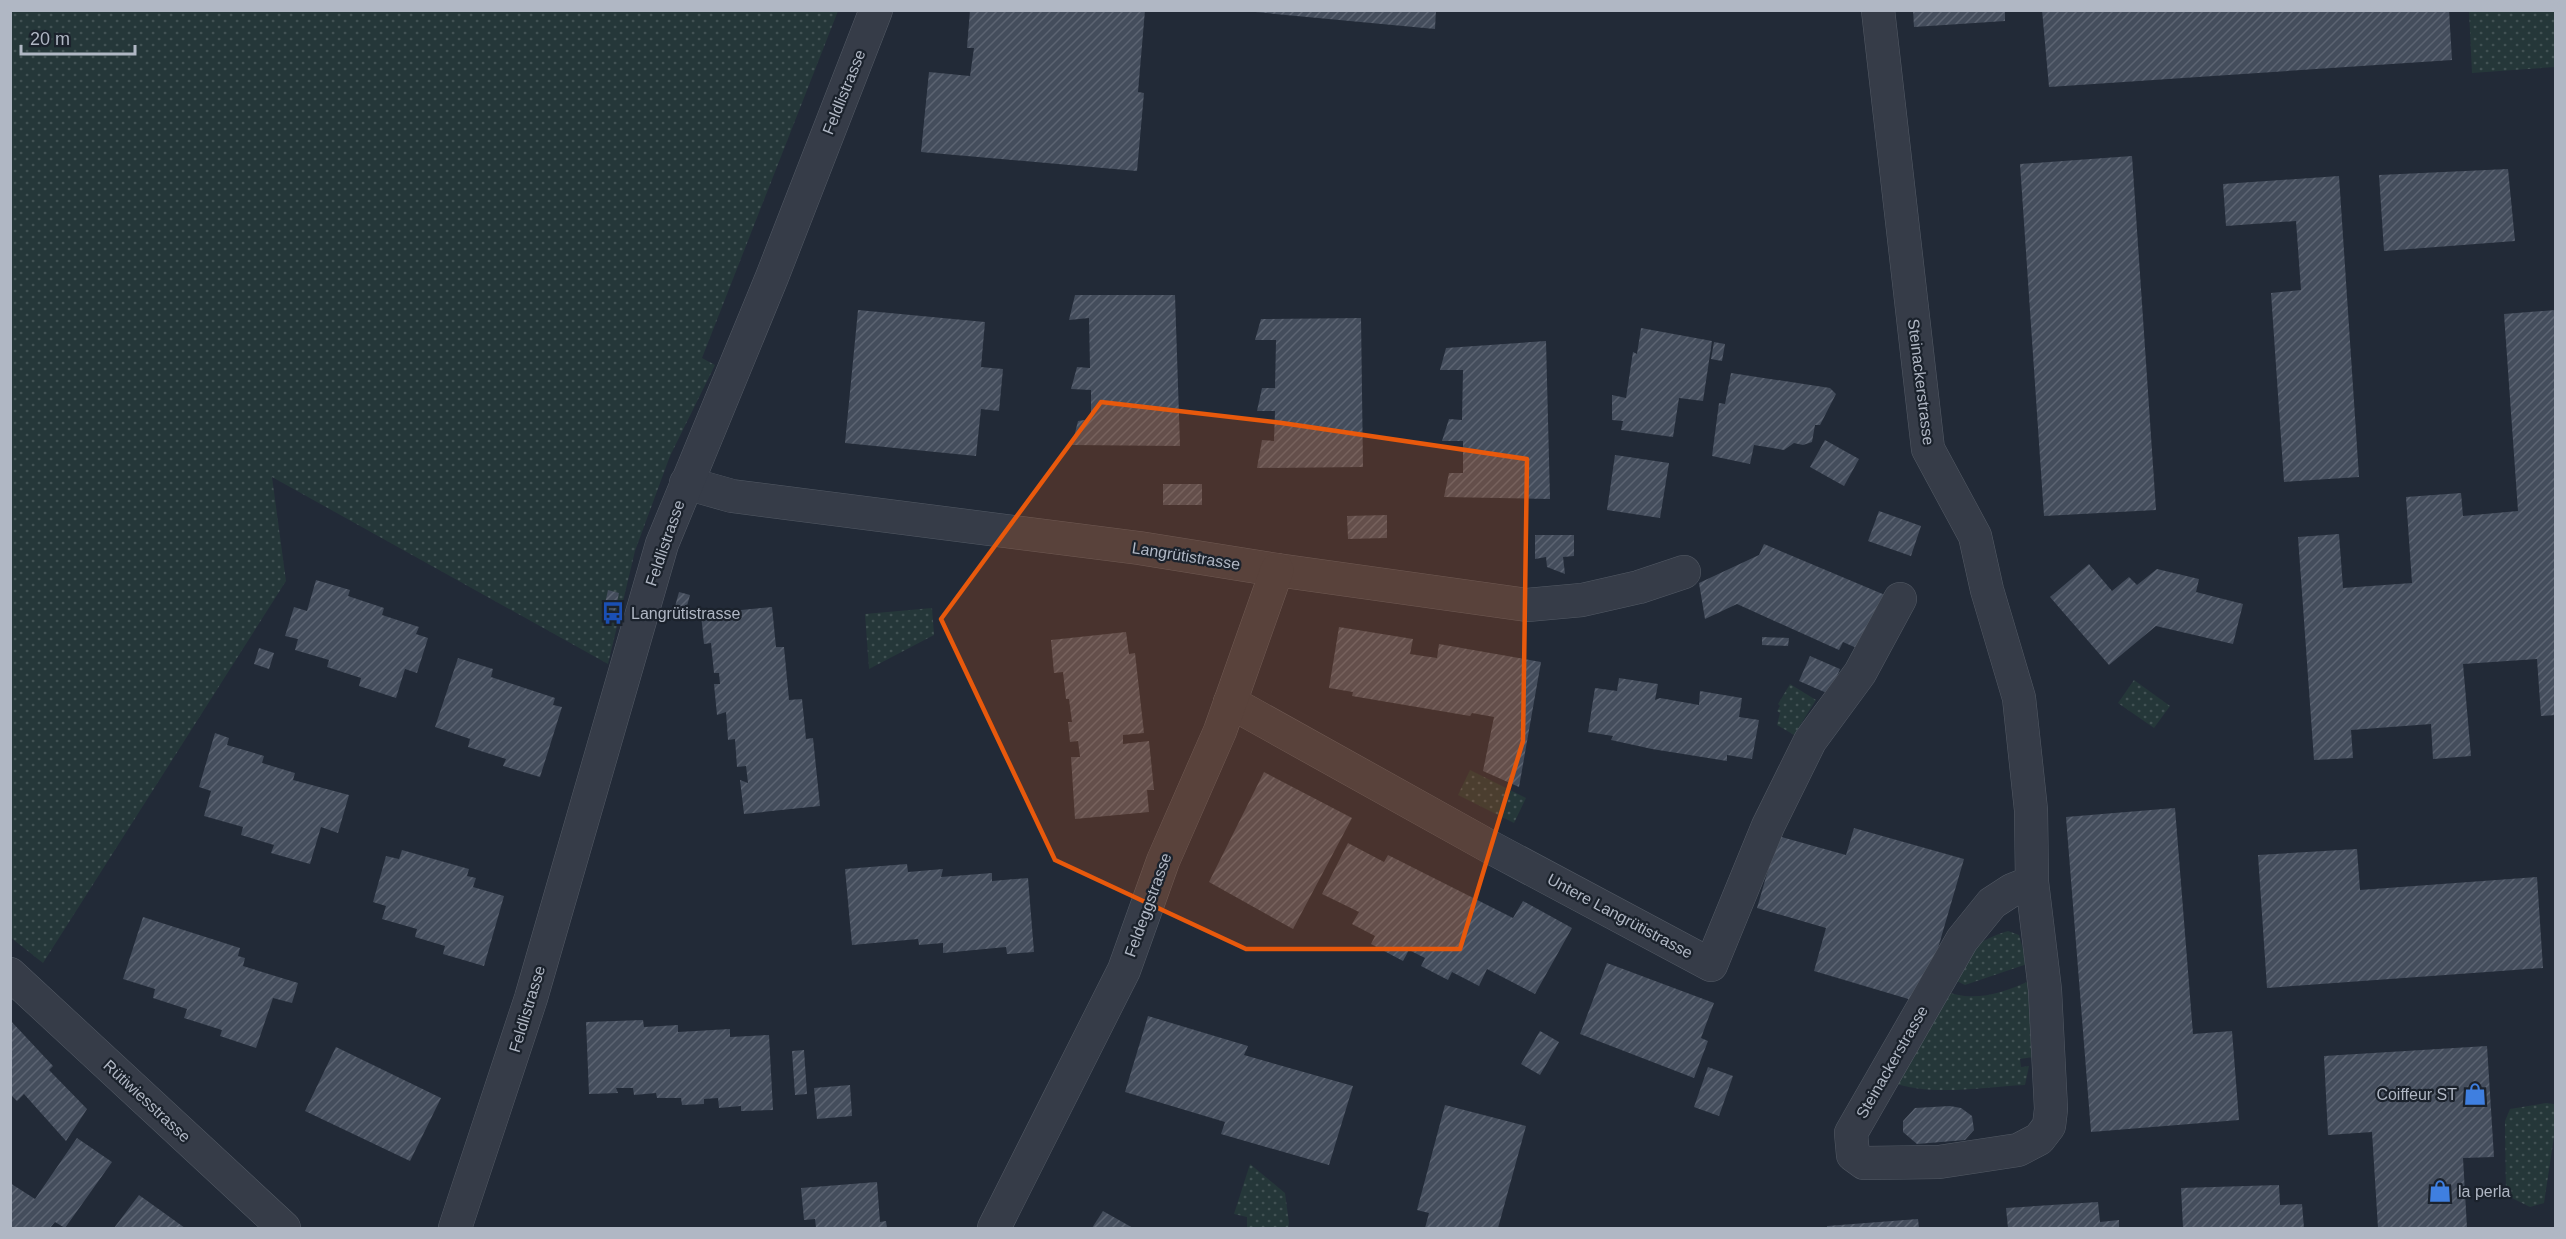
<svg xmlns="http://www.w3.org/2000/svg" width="2566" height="1239" font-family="Helvetica,sans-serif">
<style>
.grass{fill:url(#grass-dots)}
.building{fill:url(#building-hatch)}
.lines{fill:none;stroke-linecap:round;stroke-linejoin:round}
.minor-casing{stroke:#535a65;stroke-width:34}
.minor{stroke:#363c48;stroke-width:33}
.marked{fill:#e8590c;fill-opacity:0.2;stroke:#e8590c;stroke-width:4.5;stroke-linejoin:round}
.labels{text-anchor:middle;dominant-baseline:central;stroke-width:4.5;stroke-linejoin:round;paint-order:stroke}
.street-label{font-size:16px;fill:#b0b7c4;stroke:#1b222c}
.poi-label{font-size:16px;fill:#b0b7c4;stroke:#1b222c;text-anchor:start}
</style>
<defs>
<pattern id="grass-dots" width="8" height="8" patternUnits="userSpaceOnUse" patternTransform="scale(1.5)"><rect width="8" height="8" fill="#253739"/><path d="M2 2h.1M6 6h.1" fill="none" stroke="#425254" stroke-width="1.8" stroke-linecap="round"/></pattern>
<pattern id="building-hatch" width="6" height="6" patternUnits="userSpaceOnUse" patternTransform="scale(1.5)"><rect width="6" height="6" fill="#444d5c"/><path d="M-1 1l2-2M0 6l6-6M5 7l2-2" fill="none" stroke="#5c6472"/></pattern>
</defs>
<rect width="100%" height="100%" fill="#222a37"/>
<g class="grass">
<path d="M 10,11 L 838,11 L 702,358 L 715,365 L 670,456 L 635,551 L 608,664 L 272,477 L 286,581 L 43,963 L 10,937 Z"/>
<path d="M 2469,11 L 2555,11 L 2555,67 L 2472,73 Z"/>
<path d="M 932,608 L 934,635 L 869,669 L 865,614 Z"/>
<path d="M 2134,680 L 2170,706 L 2154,728 L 2118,703 Z"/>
<path d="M 1790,684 L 1816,700 L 1794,735 L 1777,725 L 1780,713 L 1777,711 L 1780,706 L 1778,704 Z"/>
<path d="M 1470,770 L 1526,798 L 1514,823 L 1458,795 Z"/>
<path d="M 2008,931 L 2019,935 L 2027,964 L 1965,985 L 1948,977 C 1966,952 1978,940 2008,931 Z"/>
<path d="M 2029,981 L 2033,1057 L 2020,1059 L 2021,1067 L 2029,1066 L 2025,1085 C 1981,1087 1932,1097 1890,1082 L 1939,989 C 1971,1003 1998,995 2029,981 Z"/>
<path d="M 2546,1103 L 2554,1104 L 2555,1130 L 2544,1203 L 2530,1207 L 2506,1195 L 2505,1121 L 2510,1109 Z"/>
<path d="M 1250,1164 L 1285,1193 L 1289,1223 L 1288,1228 L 1247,1228 L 1247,1217 L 1234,1214 Z"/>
</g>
<g class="building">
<path d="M 970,10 L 1145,10 L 1138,92 L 1144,93 L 1137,171 L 921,152 L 929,72 L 970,76 L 974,48 L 967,48 Z"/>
<path d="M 1234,10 L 1436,10 L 1435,29 Z"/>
<path d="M 1913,10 L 2005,10 L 2005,21 L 1914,27 Z"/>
<path d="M 2042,10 L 2449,10 L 2452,60 L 2049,87 Z"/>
<path d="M 2132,156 L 2156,510 L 2044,516 L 2020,164 Z"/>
<path d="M 2508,169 L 2515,241 L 2384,251 L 2379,175 Z"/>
<path d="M 2339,176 L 2359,477 L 2284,482 L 2271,293 L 2301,290 L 2296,221 L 2226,226 L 2223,184 Z"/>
<path d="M 1075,295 L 1175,295 L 1180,446 L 1072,445 L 1078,421 L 1091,419 L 1091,390 L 1071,389 L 1077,367 L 1090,368 L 1089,318 L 1069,320 Z"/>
<path d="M 858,310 L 985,322 L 981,367 L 1003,369 L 999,411 L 981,409 L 976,456 L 845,443 Z"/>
<path d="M 2556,310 L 2556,715 L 2541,716 L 2537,659 L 2463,664 L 2471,756 L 2433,759 L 2431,724 L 2351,730 L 2353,758 L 2314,760 L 2298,537 L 2339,534 L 2343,588 L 2412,583 L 2406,497 L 2461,493 L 2463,516 L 2518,511 L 2504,314 Z"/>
<path d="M 1361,318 L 1363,467 L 1257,468 L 1262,440 L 1274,441 L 1275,411 L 1257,411 L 1262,388 L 1275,388 L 1276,340 L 1255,340 L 1261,319 Z"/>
<path d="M 1641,328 L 1712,341 L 1703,401 L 1679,398 L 1673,437 L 1621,430 L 1623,421 L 1612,420 L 1612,395 L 1626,398 L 1633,352 L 1637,354 Z"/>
<path d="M 1546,341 L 1550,499 L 1444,497 L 1449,473 L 1463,473 L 1463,441 L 1442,441 L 1449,419 L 1462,420 L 1463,370 L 1440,370 L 1446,348 Z"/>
<path d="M 1714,342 L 1725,344 L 1722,361 L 1711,359 Z"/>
<path d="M 1731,373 L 1830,388 L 1836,394 L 1820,425 L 1815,425 L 1812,442 L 1803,445 L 1794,443 L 1784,450 L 1754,445 L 1750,464 L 1712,456 L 1719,403 L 1725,404 Z"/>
<path d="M 1825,440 L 1859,459 L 1844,486 L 1810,467 Z"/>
<path d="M 1615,455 L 1669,463 L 1660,518 L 1607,510 Z"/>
<rect x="1163" y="484" width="39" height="21"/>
<path d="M 1879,511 L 1921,526 L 1911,556 L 1868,541 Z"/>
<path d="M 1387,515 L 1387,538 L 1348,539 L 1347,516 Z"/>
<path d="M 1535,535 L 1574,535 L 1574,556 L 1563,557 L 1565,574 L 1547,567 L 1546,557 L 1535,559 Z"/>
<path d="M 1764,544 L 1885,595 L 1861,650 L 1843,642 L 1839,650 L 1737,604 L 1705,619 L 1699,583 L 1759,555 Z"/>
<path d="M 2089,564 L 2112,591 L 2129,577 L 2137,585 L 2157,569 L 2199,579 L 2196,592 L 2243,604 L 2233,644 L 2156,626 L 2109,665 L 2050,597 Z"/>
<path d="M 316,580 L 350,590 L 348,596 L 384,608 L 382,615 L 419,627 L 416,634 L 428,638 L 417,673 L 405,669 L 396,698 L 359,686 L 361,678 L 327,667 L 329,660 L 295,650 L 298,639 L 285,636 L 294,607 L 307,611 Z"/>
<path d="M 608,590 L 619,593 L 615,611 L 604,608 Z"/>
<path d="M 679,592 L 690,595 L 685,613 L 674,610 Z"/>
<path d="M 772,607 L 776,647 L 784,647 L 789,700 L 802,699 L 806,739 L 813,738 L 820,806 L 744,814 L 740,780 L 748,783 L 746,766 L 737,767 L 735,739 L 728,740 L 726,712 L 717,715 L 714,684 L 720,684 L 719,673 L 714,673 L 711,643 L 704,644 L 701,614 Z"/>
<path d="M 1339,627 L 1413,639 L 1410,654 L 1437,658 L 1439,644 L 1541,662 L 1519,787 L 1483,771 L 1494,717 L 1472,713 L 1470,716 L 1352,696 L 1353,692 L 1329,688 Z"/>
<path d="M 1126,632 L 1129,654 L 1135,653 L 1144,733 L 1123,735 L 1123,744 L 1149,741 L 1154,790 L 1147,790 L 1149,812 L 1075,819 L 1071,757 L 1080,757 L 1078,741 L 1070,742 L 1068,722 L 1072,722 L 1069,699 L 1066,699 L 1063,672 L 1054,673 L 1051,640 Z"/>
<path d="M 1762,637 L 1789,638 L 1788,646 L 1762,645 Z"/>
<path d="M 259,648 L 274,653 L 269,669 L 254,664 Z"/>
<path d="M 1810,656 L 1840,669 L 1829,694 L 1799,681 Z"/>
<path d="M 458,658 L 493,669 L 491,677 L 555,698 L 553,705 L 562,707 L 540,777 L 503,766 L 506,759 L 468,747 L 470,739 L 435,727 Z"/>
<path d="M 1619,678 L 1658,684 L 1655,700 L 1660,698 L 1699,705 L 1700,691 L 1742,698 L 1739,717 L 1759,720 L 1752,759 L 1727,755 L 1727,761 L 1652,749 L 1611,740 L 1613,736 L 1588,732 L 1595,688 L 1617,691 Z"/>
<path d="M 215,733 L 229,738 L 227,745 L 264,756 L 262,763 L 295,773 L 293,780 L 349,795 L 338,833 L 321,827 L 310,864 L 271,853 L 274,845 L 241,835 L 243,827 L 204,816 L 211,791 L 199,787 Z"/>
<path d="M 1264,772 L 1352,818 L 1293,929 L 1209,882 Z"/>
<path d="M 2175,808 L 2193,1034 L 2232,1031 L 2239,1120 L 2091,1132 L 2066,817 Z"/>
<path d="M 1854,828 L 1964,859 L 1922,1003 L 1814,971 L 1826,928 L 1757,908 L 1778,836 L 1846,855 Z"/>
<path d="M 1348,843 L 1384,862 L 1388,855 L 1513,918 L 1523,901 L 1572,928 L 1535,994 L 1487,969 L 1479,986 L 1452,972 L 1448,980 L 1421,966 L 1425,958 L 1409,950 L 1403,961 L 1371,944 L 1375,936 L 1352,924 L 1359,912 L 1322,894 Z"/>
<path d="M 2357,849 L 2360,890 L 2537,877 L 2543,968 L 2267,988 L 2258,855 Z"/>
<path d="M 402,850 L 469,869 L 467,876 L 476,878 L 473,887 L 504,896 L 484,966 L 443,954 L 445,946 L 415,937 L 417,929 L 382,919 L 386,906 L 373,902 L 386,856 L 399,859 Z"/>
<path d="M 907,864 L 908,872 L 943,869 L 941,877 L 992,873 L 992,881 L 1028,878 L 1034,952 L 1007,954 L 1006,947 L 943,953 L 943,943 L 919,945 L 918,939 L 852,945 L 845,869 Z"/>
<path d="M 143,917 L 240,948 L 238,956 L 245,958 L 243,966 L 298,983 L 292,1003 L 273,998 L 256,1048 L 220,1036 L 222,1030 L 184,1018 L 187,1009 L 153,998 L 155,989 L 123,979 Z"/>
<path d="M 1607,963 L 1714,1003 L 1701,1038 L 1708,1041 L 1694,1078 L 1580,1034 Z"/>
<path d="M 1148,1016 L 1248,1046 L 1244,1055 L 1353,1086 L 1329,1165 L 1221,1134 L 1225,1122 L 1125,1092 Z"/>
<path d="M 10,1020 L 53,1066 L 49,1070 L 87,1109 L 66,1141 L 24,1094 L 17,1101 L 10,1094 Z"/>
<path d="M 643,1020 L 644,1027 L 678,1025 L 678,1032 L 730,1029 L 730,1037 L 769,1035 L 773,1110 L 741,1111 L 741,1106 L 719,1108 L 718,1098 L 704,1099 L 704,1104 L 682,1105 L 681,1098 L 657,1098 L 656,1093 L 634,1095 L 633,1088 L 616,1088 L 618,1093 L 589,1094 L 586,1022 Z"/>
<path d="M 1540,1031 L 1559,1042 L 1540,1075 L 1521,1064 Z"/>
<path d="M 2487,1046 L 2494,1157 L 2463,1158 L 2467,1228 L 2378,1228 L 2372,1132 L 2328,1135 L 2324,1056 Z"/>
<path d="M 336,1047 L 441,1098 L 410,1161 L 305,1111 Z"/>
<path d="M 804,1050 L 807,1094 L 795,1095 L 792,1051 Z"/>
<path d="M 1708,1067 L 1733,1076 L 1719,1116 L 1694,1107 Z"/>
<path d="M 850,1085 L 852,1116 L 817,1119 L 814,1088 Z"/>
<path d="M 1445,1105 L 1526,1126 L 1498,1228 L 1425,1228 L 1429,1213 L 1417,1210 Z"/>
<path d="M 1950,1106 L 1961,1108 L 1972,1116 L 1974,1130 L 1965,1140 L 1917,1144 L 1903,1132 L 1903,1121 L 1915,1108 Z"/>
<path d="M 77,1138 L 112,1162 L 65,1228 L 55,1222 L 50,1228 L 10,1228 L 10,1183 L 35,1199 Z"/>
<path d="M 877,1182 L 880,1222 L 886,1221 L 887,1228 L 816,1228 L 815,1219 L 804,1220 L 801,1188 Z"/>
<path d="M 2279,1185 L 2280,1205 L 2302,1204 L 2304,1228 L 2183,1228 L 2181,1188 Z"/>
<path d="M 139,1195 L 185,1228 L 114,1228 Z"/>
<path d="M 2098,1202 L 2100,1222 L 2119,1220 L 2119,1228 L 2008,1228 L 2006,1208 Z"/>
<path d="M 1103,1211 L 1133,1228 L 1092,1228 Z"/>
<path d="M 1918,1219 L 1919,1228 L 1827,1228 L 1827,1226 Z"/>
</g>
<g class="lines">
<g class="minor-casing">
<g id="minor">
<path d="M 1878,10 L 1928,449 L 1975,536 L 1987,590 L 2019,698 L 2031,810 L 2032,882 L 2045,990 L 2051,1109 L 2049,1126 L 2039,1139 L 2018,1150 L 1939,1162 L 1864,1163 L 1853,1155 L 1851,1133 L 1962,940 L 1992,903 L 2012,890 L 2032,882"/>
<path d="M 686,483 L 732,496 L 1139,548 L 1277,570 L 1527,605 L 1582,600 L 1639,587 L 1684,572"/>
<path d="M 1230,702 L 1492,848 L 1711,965 L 1768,826 L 1810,741 L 1860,673 L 1900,599"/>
<path d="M 10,974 L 284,1228"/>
<path d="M 455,1228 L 531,998 L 662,544 L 772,277 L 876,10"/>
<path d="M 994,1228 L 1124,970 L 1163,861 L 1220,731 L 1277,570"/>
</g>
</g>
<use href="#minor" class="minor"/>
</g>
<path class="marked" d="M 1101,402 L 1282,423 L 1527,459 L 1523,741 L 1460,949 L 1246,949 L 1055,860 L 941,619 Z"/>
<defs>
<g id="bus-bare" transform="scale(1.8)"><path d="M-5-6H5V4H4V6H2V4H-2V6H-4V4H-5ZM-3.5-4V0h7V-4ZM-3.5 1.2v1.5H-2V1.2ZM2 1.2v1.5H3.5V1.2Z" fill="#1a4fb4" stroke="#1b222c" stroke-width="2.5" paint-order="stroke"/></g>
<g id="shop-bare" transform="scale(1.8)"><path d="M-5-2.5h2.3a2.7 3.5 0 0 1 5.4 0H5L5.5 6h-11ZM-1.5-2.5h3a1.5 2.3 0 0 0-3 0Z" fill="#3f7fe0" stroke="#1b222c" stroke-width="2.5" paint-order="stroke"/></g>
</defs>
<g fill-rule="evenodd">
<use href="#bus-bare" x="613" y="613"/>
<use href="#shop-bare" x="2475" y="1094"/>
<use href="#shop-bare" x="2440" y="1191"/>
</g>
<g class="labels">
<g class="street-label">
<text transform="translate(844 92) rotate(-68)">Feldlistrasse</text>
<text transform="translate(1921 382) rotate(83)">Steinackerstrasse</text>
<text transform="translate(665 543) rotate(-71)">Feldlistrasse</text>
<text transform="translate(1186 556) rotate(9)">Langrütistrasse</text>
<text transform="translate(1148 905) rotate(-70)">Feldeggstrasse</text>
<text transform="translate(1620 916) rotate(28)">Untere Langrütistrasse</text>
<text transform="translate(527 1009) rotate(-73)">Feldlistrasse</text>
<text transform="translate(1892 1062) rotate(-60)">Steinackerstrasse</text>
<text transform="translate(147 1101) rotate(43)">Rütiwiesstrasse</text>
</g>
<g class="poi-label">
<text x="631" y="613">Langrütistrasse</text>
<text x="2457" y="1094" text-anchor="end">Coiffeur ST</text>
<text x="2458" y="1191">la perla</text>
</g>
</g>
<rect width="2566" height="1239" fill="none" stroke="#b0b7c4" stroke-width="24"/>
<path d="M21 45v9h114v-9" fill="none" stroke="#b0b7c4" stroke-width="3"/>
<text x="30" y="45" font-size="18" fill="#b0b7c4" stroke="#1b222c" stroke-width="4.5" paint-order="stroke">20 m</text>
</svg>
